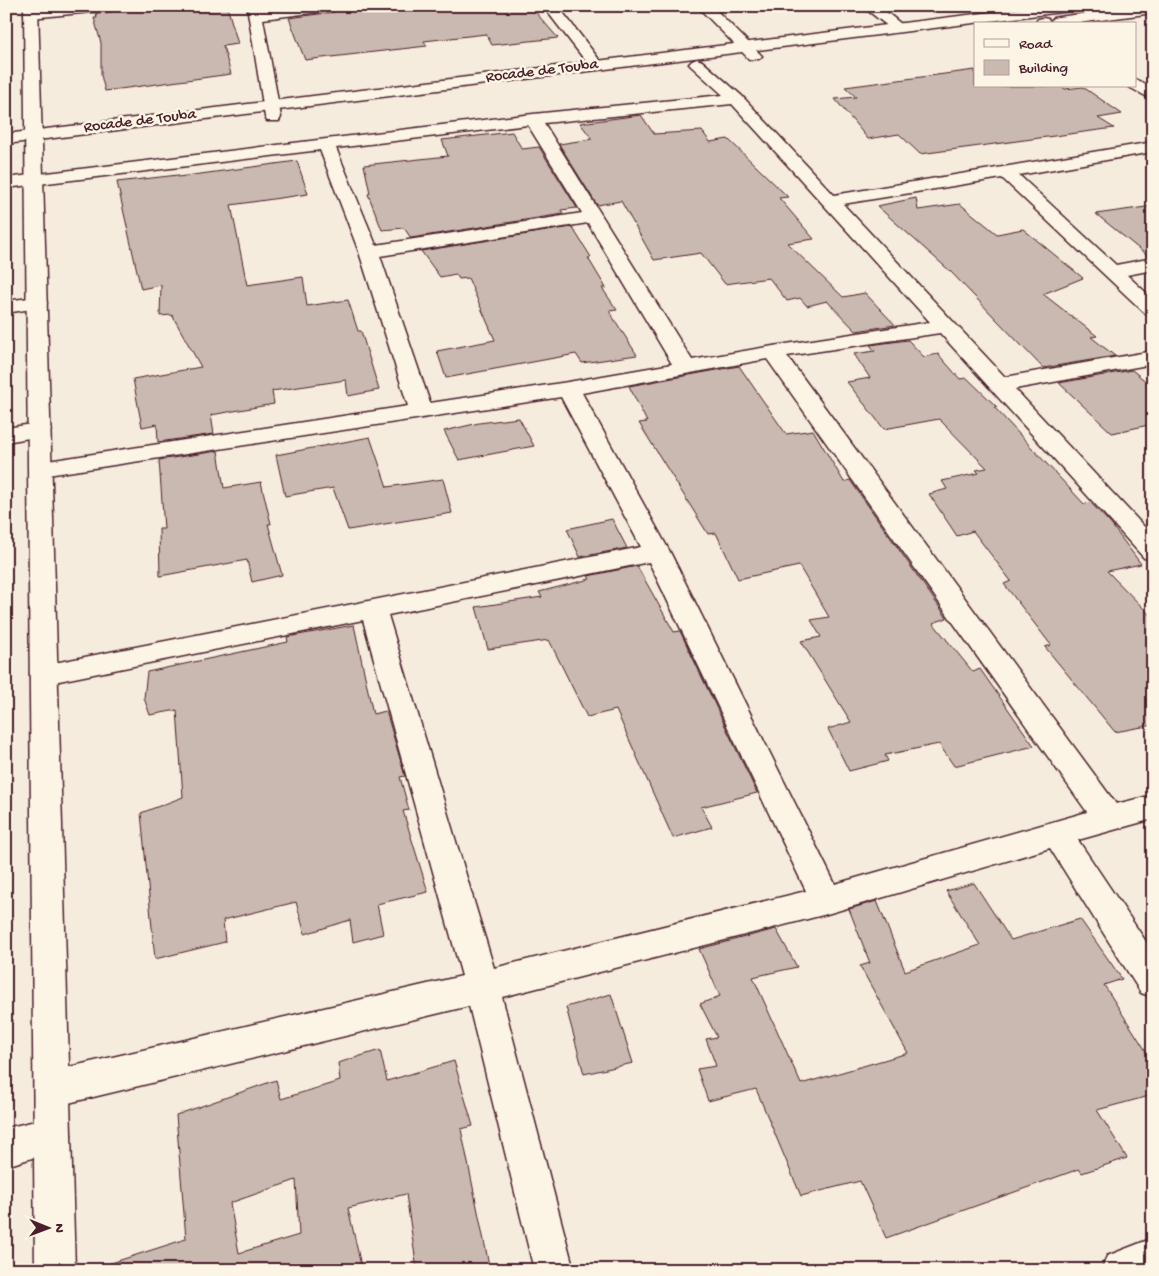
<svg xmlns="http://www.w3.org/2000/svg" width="1159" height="1276" font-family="'Gochi Hand',sans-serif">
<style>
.building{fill:#cab9b1;stroke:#4a1f2b;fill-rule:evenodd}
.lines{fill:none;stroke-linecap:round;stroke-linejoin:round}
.street-casing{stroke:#4a1f2b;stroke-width:3}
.secondary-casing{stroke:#4a1f2b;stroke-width:3}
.primary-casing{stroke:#4a1f2b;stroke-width:3}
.street{fill:#fcf5e5;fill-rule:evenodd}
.secondary{fill:#fcf5e5;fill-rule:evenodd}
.primary{fill:#fcf5e5;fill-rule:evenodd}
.labels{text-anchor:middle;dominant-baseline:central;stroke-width:5;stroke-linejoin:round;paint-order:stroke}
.far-street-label{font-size:16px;fill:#4a1f2b;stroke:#fcf5e5}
</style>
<rect width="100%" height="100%" fill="#f5ecde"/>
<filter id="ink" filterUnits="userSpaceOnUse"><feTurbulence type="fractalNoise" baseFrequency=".02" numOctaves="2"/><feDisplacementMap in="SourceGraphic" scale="10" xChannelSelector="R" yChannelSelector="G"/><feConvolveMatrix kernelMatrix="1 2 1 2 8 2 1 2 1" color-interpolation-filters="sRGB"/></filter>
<g filter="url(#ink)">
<g class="building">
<path d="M 128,6 L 227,6 L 238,44 L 223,46 L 231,74 L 105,91 L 101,75 L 101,43 L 94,18 L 97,18 L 96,13 L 112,12 L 120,7 Z"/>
<path d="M 343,6 L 530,6 L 558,38 L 492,45 L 486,34 L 424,41 L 427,46 L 305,60 L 289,18 L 334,12 Z"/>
<path d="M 975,70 L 975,86 L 1061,86 L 1065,89 L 1083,87 L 1122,114 L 1098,118 L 1114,128 L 920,154 L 899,134 L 868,139 L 835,99 L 856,97 L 845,87 Z"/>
<path d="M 641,115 L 654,134 L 702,131 L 710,142 L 728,139 L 788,197 L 779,198 L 814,239 L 787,243 L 843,297 L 865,293 L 895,325 L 856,331 L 827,301 L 807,306 L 800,298 L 787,301 L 769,278 L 725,284 L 701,253 L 654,260 L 621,201 L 597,205 L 559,144 L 592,139 L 580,123 Z"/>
<path d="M 512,132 L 522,149 L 539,147 L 577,208 L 561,210 L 563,214 L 411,238 L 404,228 L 382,230 L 368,194 L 370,193 L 364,165 L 448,156 L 442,140 Z"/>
<path d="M 297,161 L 308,194 L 231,205 L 247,285 L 303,277 L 307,306 L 348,300 L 358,331 L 361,331 L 379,390 L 348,396 L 346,380 L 272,391 L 274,404 L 211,415 L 214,434 L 158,442 L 157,424 L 142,427 L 133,379 L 201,367 L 172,315 L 160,316 L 161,285 L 141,289 L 117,182 L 178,175 L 178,177 Z"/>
<path d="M 916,198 L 918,210 L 960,204 L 997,234 L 1023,229 L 1083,278 L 1043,294 L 1097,336 L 1091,337 L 1115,356 L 1043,368 L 951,272 L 877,206 Z"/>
<path d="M 1153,206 L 1153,256 L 1149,257 L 1096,214 Z"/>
<path d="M 572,227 L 591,257 L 588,258 L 606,288 L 602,288 L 617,310 L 609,311 L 637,355 L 582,363 L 576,354 L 446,378 L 437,351 L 495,340 L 468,278 L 459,279 L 456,274 L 440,277 L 421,251 Z"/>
<path d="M 908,340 L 924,357 L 938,354 L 960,379 L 967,378 L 997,407 L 994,407 L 1084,504 L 1091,503 L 1110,523 L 1141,564 L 1107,571 L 1153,618 L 1153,725 L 1115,732 L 1045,647 L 1051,645 L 1004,584 L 1011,581 L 973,531 L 957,536 L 929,494 L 947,489 L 942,481 L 979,473 L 976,470 L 987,468 L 939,419 L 884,429 L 847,382 L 870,378 L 854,354 L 875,351 L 870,345 Z"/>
<path d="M 739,366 L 786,434 L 813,430 L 844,482 L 850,480 L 947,618 L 933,623 L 973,672 L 980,669 L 1034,746 L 954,766 L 939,744 L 885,755 L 888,761 L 849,771 L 828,729 L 851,722 L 801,641 L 821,637 L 811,620 L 829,617 L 799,566 L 738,579 L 716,533 L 708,534 L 639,423 L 647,422 L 629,386 Z"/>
<path d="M 1132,370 L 1153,387 L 1153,424 L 1112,433 L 1059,383 Z"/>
<path d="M 519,418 L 534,446 L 459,460 L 444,431 L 479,423 Z"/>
<path d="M 370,437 L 387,487 L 443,479 L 452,513 L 348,530 L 333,488 L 285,496 L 276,455 Z"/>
<path d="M 218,451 L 224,488 L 261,482 L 271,524 L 268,524 L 282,575 L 252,582 L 247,560 L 160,576 L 159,529 L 164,529 L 159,460 Z"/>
<path d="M 612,519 L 627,548 L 580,557 L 567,529 Z"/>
<path d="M 637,566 L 674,632 L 680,631 L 757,793 L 701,807 L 712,827 L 673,838 L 616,710 L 587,717 L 549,640 L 488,649 L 476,607 L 542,597 L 539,592 L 590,579 L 588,576 Z"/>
<path d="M 354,625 L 373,714 L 386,711 L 405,776 L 400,777 L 409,810 L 403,811 L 428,892 L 377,904 L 383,934 L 353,942 L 350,920 L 305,934 L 296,902 L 223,920 L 225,942 L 155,959 L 141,813 L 183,797 L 177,710 L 150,715 L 144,698 L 147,672 L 288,642 L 287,637 Z"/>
<path d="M 974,883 L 1011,940 L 1080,919 L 1122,979 L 1104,985 L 1153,1062 L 1153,1095 L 1097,1110 L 1127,1158 L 1082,1173 L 1079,1169 L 886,1238 L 860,1181 L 801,1196 L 756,1089 L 708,1101 L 697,1069 L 716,1066 L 706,1039 L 717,1037 L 700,1004 L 720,996 L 699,949 L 776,929 L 797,967 L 753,977 L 801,1084 L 908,1053 L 860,966 L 870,963 L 849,909 L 877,901 L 905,971 L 980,945 L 946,891 Z"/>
<path d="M 611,994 L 633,1063 L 584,1074 L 566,1007 Z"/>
<path d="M 380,1050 L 387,1081 L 454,1061 L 473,1126 L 461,1129 L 490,1270 L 417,1270 L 406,1194 L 348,1208 L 362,1270 L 109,1270 L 108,1264 L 186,1239 L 176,1115 L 276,1080 L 281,1099 L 340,1081 L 338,1063 ZM 296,1180 L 299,1235 L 239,1253 L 230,1203 Z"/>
</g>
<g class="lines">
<g class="street-casing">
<g id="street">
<path d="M 66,6 L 119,6 L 112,10 L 31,18 L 26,17 L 24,14 L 26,11 L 31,10 Z"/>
<path d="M 247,6 L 261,6 L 262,10 L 295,6 L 341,6 L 334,10 L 263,19 L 281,117 L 279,121 L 267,121 L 265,117 Z"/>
<path d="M 543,6 L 558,6 L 601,62 L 604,65 L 601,68 L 591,68 Z"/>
<path d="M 697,6 L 712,6 L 762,56 L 759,59 L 749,59 Z"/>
<path d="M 862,6 L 879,6 L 906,28 L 904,31 L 894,31 Z"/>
<path d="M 1043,18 L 1048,19 L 1052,24 L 1037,24 L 1036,22 L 1038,19 Z"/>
<path d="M 697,59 L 702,61 L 742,96 L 834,195 L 1153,142 L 1153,152 L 1019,175 L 1116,265 L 1153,258 L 1153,270 L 1127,275 L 1153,299 L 1153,316 L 1146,314 L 1002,178 L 843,204 L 1005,377 L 1153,351 L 1153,364 L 1015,389 L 1153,536 L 1153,560 L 1144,558 L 940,333 L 787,356 L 1116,804 L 1153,795 L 1153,819 L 1078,840 L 1153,952 L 1153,997 L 1141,993 L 1050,848 L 827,914 L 502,997 L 574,1270 L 534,1270 L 469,1006 L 52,1107 L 39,1101 L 34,1089 L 39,1077 L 52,1071 L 462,976 L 363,620 L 44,684 L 34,681 L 30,674 L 34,667 L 641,547 L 561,397 L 41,476 L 33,474 L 29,469 L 33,464 L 41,462 L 408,406 L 359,252 L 320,150 L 6,188 L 6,178 L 533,114 L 723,95 L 692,67 L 689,64 L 692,61 ZM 732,104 L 930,322 L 773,346 L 692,360 L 544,123 ZM 528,125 L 582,213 L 376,245 L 336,148 ZM 588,223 L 672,364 L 568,382 L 430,403 L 380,256 ZM 767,359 L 1087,812 L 835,884 L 670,552 L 582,393 ZM 649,562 L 806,891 L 494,968 L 388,615 Z"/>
<path d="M 1135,79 L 1153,88 L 1153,100 L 1129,87 L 1135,86 Z"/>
<path d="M 37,297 L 44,299 L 47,303 L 44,307 L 6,313 L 6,301 Z"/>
<path d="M 39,423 L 47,425 L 51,430 L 47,435 L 6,442 L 6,428 Z"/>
<path d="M 52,1117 L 65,1122 L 71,1135 L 65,1148 L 6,1166 L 6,1128 Z"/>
<path d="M 1153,1238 L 1153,1270 L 1101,1270 L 1107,1256 Z"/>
</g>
</g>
<g class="secondary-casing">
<path id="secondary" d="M 24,6 L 38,6 L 75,1270 L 35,1270 Z"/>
</g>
<g class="primary-casing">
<g id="primary">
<path d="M 1041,6 L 1085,6 L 1078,10 L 6,144 L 6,134 Z"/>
<path d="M 1141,6 L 1153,6 L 1153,13 L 1071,24 L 1053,24 L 1051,21 L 1053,18 L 1058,17 Z"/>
</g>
</g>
<use href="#street" class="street"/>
<use href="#secondary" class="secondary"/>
<use href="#primary" class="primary"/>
</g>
</g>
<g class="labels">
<g class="far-street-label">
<text transform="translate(542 72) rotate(-7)">Rocade de Touba</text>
<text transform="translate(140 122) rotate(-7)">Rocade de Touba</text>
</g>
</g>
<rect width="1159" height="1276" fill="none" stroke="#fcf5e5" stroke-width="25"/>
<rect x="12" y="12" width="1134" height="1251" fill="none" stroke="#4a1f2b" stroke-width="2" filter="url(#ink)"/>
<rect x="974" y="22" width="162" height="65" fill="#fcf5e5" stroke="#b59f9b"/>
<rect x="984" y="39" width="25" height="8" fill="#fcf5e5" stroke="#b59f9b"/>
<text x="1019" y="48" font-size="15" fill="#4a1f2b">Road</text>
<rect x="984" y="60" width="25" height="15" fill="#cab9b1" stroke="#b59f9b"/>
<text x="1019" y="72" font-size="15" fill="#4a1f2b">Building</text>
<g transform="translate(48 1228) rotate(91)" stroke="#fcf5e5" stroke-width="4" paint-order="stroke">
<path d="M0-4L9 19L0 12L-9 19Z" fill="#4a1f2b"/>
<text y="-8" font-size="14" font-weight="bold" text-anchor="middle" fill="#4a1f2b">N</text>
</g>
</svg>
